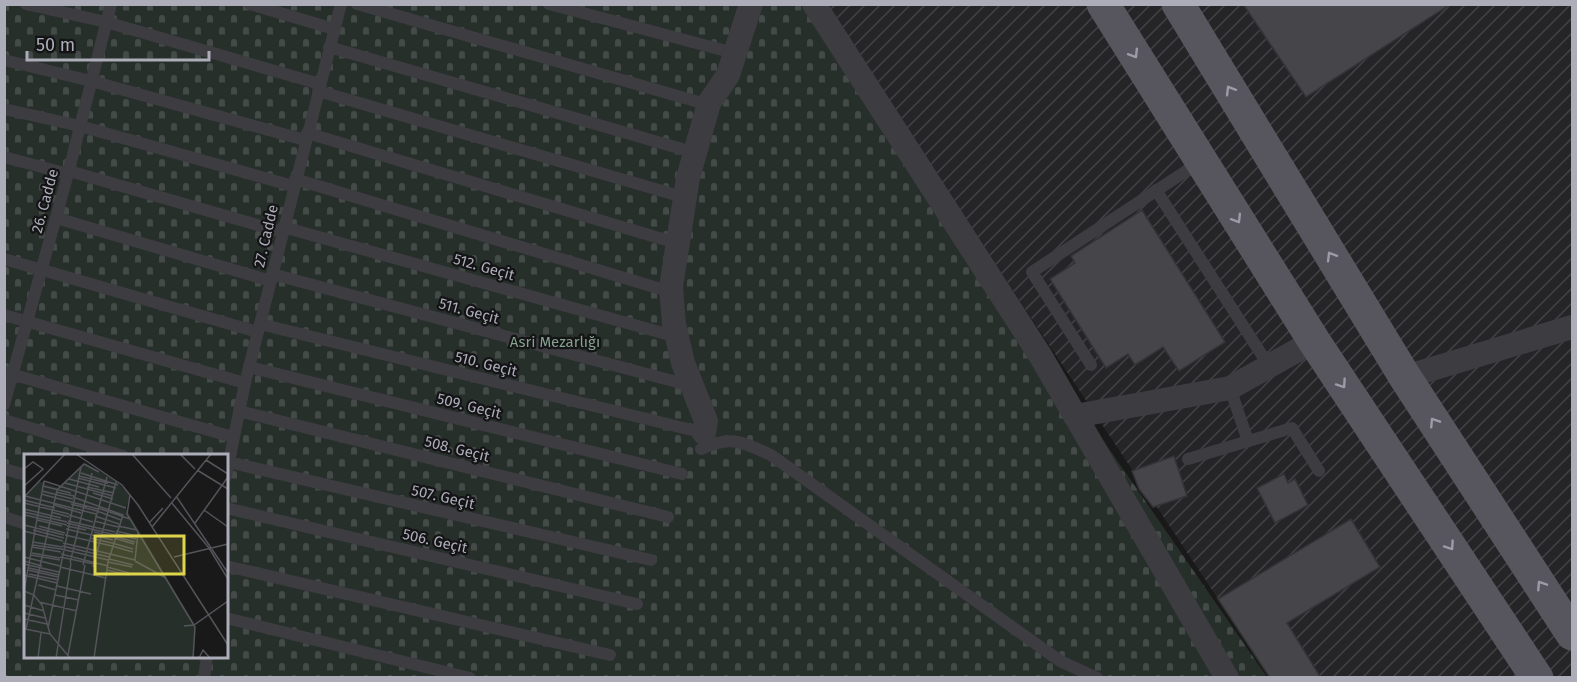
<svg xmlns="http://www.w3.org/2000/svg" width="1577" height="682" font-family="'Fira Sans',sans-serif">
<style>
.industrial{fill:url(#industrial-furrows)}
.cemetery{fill:url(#cemetery-stones);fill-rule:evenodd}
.building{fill:#46464a;stroke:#343336;stroke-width:1.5}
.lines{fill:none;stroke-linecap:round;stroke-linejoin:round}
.lane{stroke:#3c3c41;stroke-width:12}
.street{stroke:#3c3c41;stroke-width:24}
.primary{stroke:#57565e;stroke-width:33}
.oneway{stroke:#9b9ca7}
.labels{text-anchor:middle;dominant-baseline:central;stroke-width:4.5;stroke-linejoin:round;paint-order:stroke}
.street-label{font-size:15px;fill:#acadb9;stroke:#141315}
.park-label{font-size:15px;fill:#85a18f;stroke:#141315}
.inset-road{fill:none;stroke:#54545a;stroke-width:1.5}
.view{fill:#dfd54c;fill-opacity:0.15;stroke:#dfd54c;stroke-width:3}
.inset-edge{fill:none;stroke:#acadb9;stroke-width:3}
</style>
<defs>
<pattern id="industrial-furrows" width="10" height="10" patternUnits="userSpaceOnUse" patternTransform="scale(1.5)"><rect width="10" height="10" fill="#252527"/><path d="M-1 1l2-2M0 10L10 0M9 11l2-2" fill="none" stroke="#424244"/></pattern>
<pattern id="cemetery-stones" width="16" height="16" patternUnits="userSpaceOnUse" patternTransform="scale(1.5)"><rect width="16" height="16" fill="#272f2a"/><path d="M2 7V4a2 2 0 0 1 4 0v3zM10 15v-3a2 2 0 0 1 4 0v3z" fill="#444a47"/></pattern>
</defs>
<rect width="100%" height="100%" fill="#19191a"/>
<path class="industrial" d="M 823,5 L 1572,5 L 1572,677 L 1270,677 Z"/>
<path class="cemetery" d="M 4,5 L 802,5 L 1267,677 L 5,677 ZM 26,456 L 226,456 L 226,656 L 26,656 Z"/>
<g class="building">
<path d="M 1243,4 L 1451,4 L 1306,97 Z"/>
<path d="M 1142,210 L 1225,342 L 1179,371 L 1163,347 L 1135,365 L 1128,354 L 1106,368 L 1050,279 L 1075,263 L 1071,256 Z"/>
<path d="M 1174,456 L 1187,496 L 1153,507 L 1139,489 L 1132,471 Z"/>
<path d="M 1284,474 L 1288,483 L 1295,479 L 1308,505 L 1275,523 L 1257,488 Z"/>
<path d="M 1351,519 L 1380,567 L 1287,623 L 1321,678 L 1270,678 L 1218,599 Z"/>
</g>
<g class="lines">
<g class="lane">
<path d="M 26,4 L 106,22 L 320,84"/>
<path d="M 250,4 L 334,29"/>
<path d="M 357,4 L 709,105"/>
<path d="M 549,4 L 734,53"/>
<path d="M 329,47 L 696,153"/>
<path d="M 4,60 L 91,81 L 305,140"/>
<path d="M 318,91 L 683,197"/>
<path d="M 4,109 L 80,126 L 293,186"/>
<path d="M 307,133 L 676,243"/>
<path d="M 4,157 L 68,174"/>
<path d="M 69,171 L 282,232"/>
<path d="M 295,179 L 671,292"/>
<path d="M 1156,190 L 1269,366"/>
<path d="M 56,218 L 271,281"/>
<path d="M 283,227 L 677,337"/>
<path d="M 4,259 L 258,332"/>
<path d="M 272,274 L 692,386"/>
<path d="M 4,315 L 245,383"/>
<path d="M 260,324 L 704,433"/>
<path d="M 1091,365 L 1032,272 L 1200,162"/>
<path d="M 249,367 L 682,474"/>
<path d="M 4,372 L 233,437"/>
<path d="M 1230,388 L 1248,441"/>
<path d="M 4,405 L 68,174 L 111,4"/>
<path d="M 239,411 L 668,517"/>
<path d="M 4,420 L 123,456"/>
<path d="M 701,449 C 732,435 742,442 771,455 L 1060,661 L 1097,678"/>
<path d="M 1188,459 L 1292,428 L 1319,471"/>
<path d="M 228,462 L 651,560"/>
<path d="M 4,469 L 26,475"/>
<path d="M 226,476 L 245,383 L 341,4"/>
<path d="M 226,508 L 637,604"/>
<path d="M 4,517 L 26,524"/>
<path d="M 226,566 L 610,655"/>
<path d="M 226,618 L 470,678"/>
<path d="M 204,678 L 207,656"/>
</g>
<g class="street">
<path d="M 814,4 L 1040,355 L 1227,678"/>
<path d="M 1405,377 L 1572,327"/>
<path d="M 1075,416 L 1230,388 L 1314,341"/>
<path d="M 704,433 L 706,421 L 683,363 L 674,324 L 671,287 L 688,178 L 709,103 L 728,75 L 751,4"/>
</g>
<g class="primary">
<path d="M 1103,4 L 1314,341 L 1537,678"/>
<path d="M 1178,4 L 1405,377 L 1572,634"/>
</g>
</g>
<defs><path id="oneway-chevron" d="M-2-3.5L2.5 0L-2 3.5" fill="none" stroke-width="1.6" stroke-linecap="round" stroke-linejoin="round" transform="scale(1.5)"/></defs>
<g class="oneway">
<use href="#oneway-chevron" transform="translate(1134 54) rotate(58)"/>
<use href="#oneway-chevron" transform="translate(1230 90) rotate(-121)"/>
<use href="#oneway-chevron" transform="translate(1237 219) rotate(58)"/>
<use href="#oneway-chevron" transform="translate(1331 256) rotate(-121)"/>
<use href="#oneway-chevron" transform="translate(1342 384) rotate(56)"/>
<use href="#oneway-chevron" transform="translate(1434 422) rotate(-123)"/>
<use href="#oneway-chevron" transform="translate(1450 546) rotate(56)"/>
<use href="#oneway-chevron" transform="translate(1541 585) rotate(-123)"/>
</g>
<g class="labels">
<g class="street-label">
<text transform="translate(45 201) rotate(-75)">26. Cadde</text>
<text transform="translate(266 236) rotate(-77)">27. Cadde</text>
<text transform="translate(484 267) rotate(16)">512. Geçit</text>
<text transform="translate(469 311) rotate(15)">511. Geçit</text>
<text transform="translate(486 364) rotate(14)">510. Geçit</text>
<text transform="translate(469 406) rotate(14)">509. Geçit</text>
<text transform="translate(457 449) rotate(14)">508. Geçit</text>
<text transform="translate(443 497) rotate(13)">507. Geçit</text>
<text transform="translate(435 541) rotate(13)">506. Geçit</text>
</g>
<g class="park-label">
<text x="555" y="342">Asri Mezarlığı</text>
</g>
</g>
<g transform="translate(24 454)">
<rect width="204" height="204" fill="#19191a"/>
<path d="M 61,9 L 92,27 L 106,41 L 102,55 L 171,171 L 170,204 L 0,204 L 0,43 L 15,27 L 35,34 Z" fill="#272f2a"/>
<path class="inset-road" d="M 52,0 L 98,31 L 114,51 L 204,191M 108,0 L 147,44M 156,0 L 171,15M 182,6 L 204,20M 0,15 L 9,8 L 19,15 L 0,32M 173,16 L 204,35M 57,19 L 94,31M 55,22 L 84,29M 54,24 L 92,34M 45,25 L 75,33M 20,27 L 51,37M 41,29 L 89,42M 19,32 L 47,39M 63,33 L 90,39M 18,37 L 49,45M 51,37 L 102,54M 32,38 L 50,42M 69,39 L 89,45M 17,40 L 74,55M 106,41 L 103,60 L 171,173 L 169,204M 1,42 L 72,60M 152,42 L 204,119M 0,43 L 41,0M 49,43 L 99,61 L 84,108 L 70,204M 0,46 L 31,54M 147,48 L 185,94 L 204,125M 0,49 L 45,60M 47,50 L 73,57M 30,51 L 57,59M 74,54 L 106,65M 0,55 L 37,64M 180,56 L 204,73M 73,57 L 97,66M 0,58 L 43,68M 27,58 L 45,63M 1,61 L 43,71M 45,61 L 69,68M 71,62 L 95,70M 13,66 L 38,72M 44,67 L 91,78M 70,67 L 94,73M 43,69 L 91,81M 125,69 L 139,54M 171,69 L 204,23M 0,71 L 40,81M 15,72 L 41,79M 43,72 L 62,76M 94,72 L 113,76M 128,73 L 187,0M 42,75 L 89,86M 9,76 L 40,84M 0,77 L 39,87M 92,77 L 113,82M 70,78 L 89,83M 91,79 L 112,85M 41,81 L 88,92M 90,82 L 111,88M 66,84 L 88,89M 90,84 L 110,90M 9,88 L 38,93M 39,89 L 86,100M 88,89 L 109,95M 9,91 L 37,95M 38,92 L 85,103M 88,92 L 109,98M 8,93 L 37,98M 37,95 L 84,106M 8,99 L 36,104M 37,100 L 84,112M 86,100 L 111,106 L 114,78M 7,101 L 36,106M 0,103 L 36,112M 36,103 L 70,110M 150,103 L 204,90M 85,105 L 109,111M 0,107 L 18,112M 111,107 L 142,124M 84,108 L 108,113M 46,109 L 68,19M 0,110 L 35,118M 59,111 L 83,23M 36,113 L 82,124M 69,113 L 92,28M 83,113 L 105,119M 5,114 L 35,121M 4,116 L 34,123M 83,116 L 105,121M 5,120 L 34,126M 0,121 L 33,129M 14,131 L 32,136M 33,132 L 67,140M 0,137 L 20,27M 0,137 L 10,141 L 18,151 L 26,180 L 46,204M 31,141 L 55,146M 15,148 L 53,157M 0,151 L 20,157M 0,159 L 21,164M 0,165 L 23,170M 160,172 L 170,171 L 204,147M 24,174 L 57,13M 1,175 L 26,180M 2,175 L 33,36 L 60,10 L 75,18M 44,201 L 61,111M 14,204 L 17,179M 32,204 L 47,109M 175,204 L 179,196 L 186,204"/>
<path class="view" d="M 71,82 L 160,82 L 160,120 L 71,120 Z"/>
<rect width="204" height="204" class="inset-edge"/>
</g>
<rect width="1577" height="682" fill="none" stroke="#acadb9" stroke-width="12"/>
<path d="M27 51v9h182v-9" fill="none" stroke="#acadb9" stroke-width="3"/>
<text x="36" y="51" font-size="18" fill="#acadb9" stroke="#141315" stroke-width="4.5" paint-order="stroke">50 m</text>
</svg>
